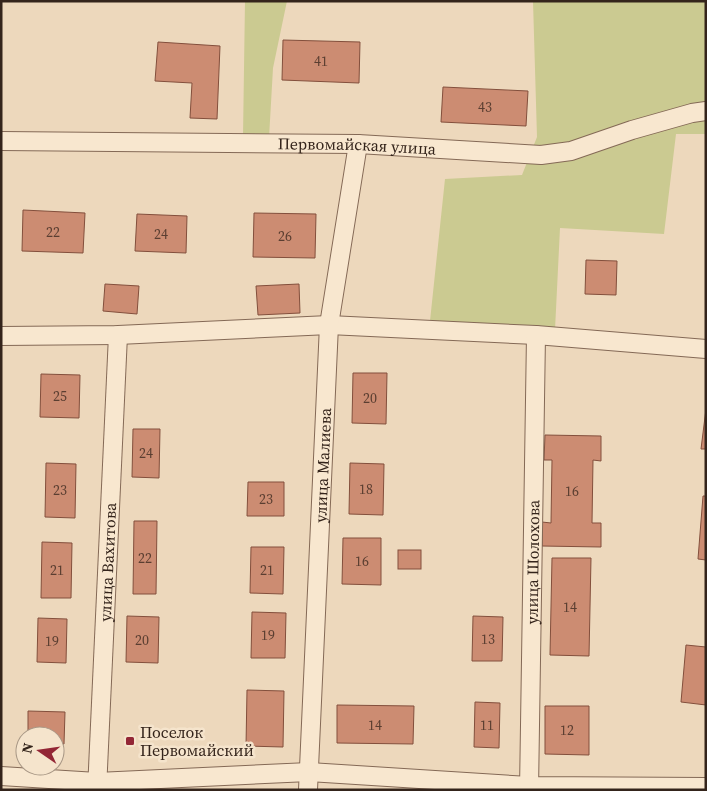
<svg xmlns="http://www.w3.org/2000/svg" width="707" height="791" font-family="'Source Serif 4',serif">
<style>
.green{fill:#cbca91}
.building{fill:#cc8c72;stroke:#834f3c}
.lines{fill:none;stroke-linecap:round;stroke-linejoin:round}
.street-casing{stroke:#846956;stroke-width:20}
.street{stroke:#f8e7cf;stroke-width:18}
.poi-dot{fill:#932635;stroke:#f5e4cc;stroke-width:2}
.labels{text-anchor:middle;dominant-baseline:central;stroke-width:5;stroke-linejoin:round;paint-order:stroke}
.number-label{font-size:14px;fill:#5a3e31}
.street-label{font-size:16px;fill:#34241b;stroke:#f5e4cc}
.poi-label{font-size:16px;fill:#34241b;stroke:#f5e4cc;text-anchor:start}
</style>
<rect width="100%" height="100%" fill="#edd8bc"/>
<g class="green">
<path d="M 245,1 L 287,1 L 273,68 L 269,138 L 243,136 Z"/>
<path d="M 533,1 L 706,1 L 706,134 L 676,134 L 664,234 L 560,228 L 555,330 L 430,321 L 445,179 L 522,175 L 537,137 Z"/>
</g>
<g class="building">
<path d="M 283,40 L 360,42 L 359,83 L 282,80 Z"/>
<path d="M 158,42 L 220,46 L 217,119 L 190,118 L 192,83 L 155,81 Z"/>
<path d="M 443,87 L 528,91 L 526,126 L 441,122 Z"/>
<path d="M 23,210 L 85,213 L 83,253 L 22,251 Z"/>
<path d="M 254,213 L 316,214 L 315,258 L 253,257 Z"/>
<path d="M 137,214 L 187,216 L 186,253 L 135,251 Z"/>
<path d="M 586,260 L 617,261 L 616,295 L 585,294 Z"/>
<path d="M 105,284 L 139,286 L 137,314 L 103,311 Z"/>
<path d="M 299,284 L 300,313 L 258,315 L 256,286 Z"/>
<path d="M 353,373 L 387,373 L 386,424 L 352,423 Z"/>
<path d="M 41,374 L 80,375 L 79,418 L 40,417 Z"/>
<path d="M 706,409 L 706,449 L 701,449 Z"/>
<path d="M 133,429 L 160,429 L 159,478 L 132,477 Z"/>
<path d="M 545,435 L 601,436 L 601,461 L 593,460 L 592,523 L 601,523 L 601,547 L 542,546 L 542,522 L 551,523 L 552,460 L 544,460 Z"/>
<path d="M 46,463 L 76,464 L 75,518 L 45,517 Z"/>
<path d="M 350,463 L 384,464 L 383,515 L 349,514 Z"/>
<path d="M 248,482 L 284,482 L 284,516 L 247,516 Z"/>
<path d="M 703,496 L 706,496 L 706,560 L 698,559 Z"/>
<path d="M 134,521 L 157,521 L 156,594 L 133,594 Z"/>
<path d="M 343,538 L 381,538 L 381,585 L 342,584 Z"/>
<path d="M 42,542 L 72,543 L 71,598 L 41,598 Z"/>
<path d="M 251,547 L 284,547 L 283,594 L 250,593 Z"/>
<rect x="398" y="550" width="23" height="19"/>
<path d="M 552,558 L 591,558 L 589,656 L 550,655 Z"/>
<path d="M 252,612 L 286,613 L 285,658 L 251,658 Z"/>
<path d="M 127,616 L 159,617 L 158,663 L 126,662 Z"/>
<path d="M 473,616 L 503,617 L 502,661 L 472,661 Z"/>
<path d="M 38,618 L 67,619 L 66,663 L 37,662 Z"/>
<path d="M 686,645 L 706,647 L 706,705 L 681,702 Z"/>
<path d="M 247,690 L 284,691 L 283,747 L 246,746 Z"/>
<path d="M 475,702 L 500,703 L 499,748 L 474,747 Z"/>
<path d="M 337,705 L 414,706 L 413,744 L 337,743 Z"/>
<path d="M 545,706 L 589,706 L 589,755 L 545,754 Z"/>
<path d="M 28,711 L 65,712 L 64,744 L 55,744 L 55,736 L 28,736 Z"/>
</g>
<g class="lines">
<g class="street-casing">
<g id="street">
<path id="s1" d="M 1,141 L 358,144 L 541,155 L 571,151 L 632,130 L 692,113 L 706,111"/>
<path d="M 1,336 L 118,335 L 329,325 L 536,335 L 706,349"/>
<path d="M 1,776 L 97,782 L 309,772 L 529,786 L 706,787"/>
<path id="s2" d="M 97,790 L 118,335"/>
<path id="s3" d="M 308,790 L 329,325 L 358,144"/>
<path id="s4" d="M 529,790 L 536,335"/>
</g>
</g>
<use href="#street" class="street"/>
</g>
<rect class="poi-dot" x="125" y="736" width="10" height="10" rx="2.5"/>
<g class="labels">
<g class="number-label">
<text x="321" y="61">41</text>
<text x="485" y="107">43</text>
<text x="53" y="232">22</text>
<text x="161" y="234">24</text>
<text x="285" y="236">26</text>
<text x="60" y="396">25</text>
<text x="370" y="398">20</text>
<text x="146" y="453">24</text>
<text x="366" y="489">18</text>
<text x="60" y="490">23</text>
<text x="572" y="491">16</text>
<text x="266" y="499">23</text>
<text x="145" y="558">22</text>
<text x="362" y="561">16</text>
<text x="57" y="570">21</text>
<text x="267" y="570">21</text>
<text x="570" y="607">14</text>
<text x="268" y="635">19</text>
<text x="488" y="639">13</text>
<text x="142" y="640">20</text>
<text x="52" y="641">19</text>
<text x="375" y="725">14</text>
<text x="487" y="725">11</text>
<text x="567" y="730">12</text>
</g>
<g class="street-label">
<text stroke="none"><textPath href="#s1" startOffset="356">Первомайская улица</textPath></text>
<text stroke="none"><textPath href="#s3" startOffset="325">улица Малиева</textPath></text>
<text stroke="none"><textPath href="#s2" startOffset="228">улица Вахитова</textPath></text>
<text stroke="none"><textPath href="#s4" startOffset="228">улица Шолохова</textPath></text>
</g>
<g class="poi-label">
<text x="140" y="732">Поселок<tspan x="140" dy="18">Первомайский</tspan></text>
</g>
</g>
<rect width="707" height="791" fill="none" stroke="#34241b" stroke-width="5"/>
<g transform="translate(40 751) rotate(283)"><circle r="24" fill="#f5e4cc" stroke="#a89785"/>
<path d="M0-4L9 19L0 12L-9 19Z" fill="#932635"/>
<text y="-8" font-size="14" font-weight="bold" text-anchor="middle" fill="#34241b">N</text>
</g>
</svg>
